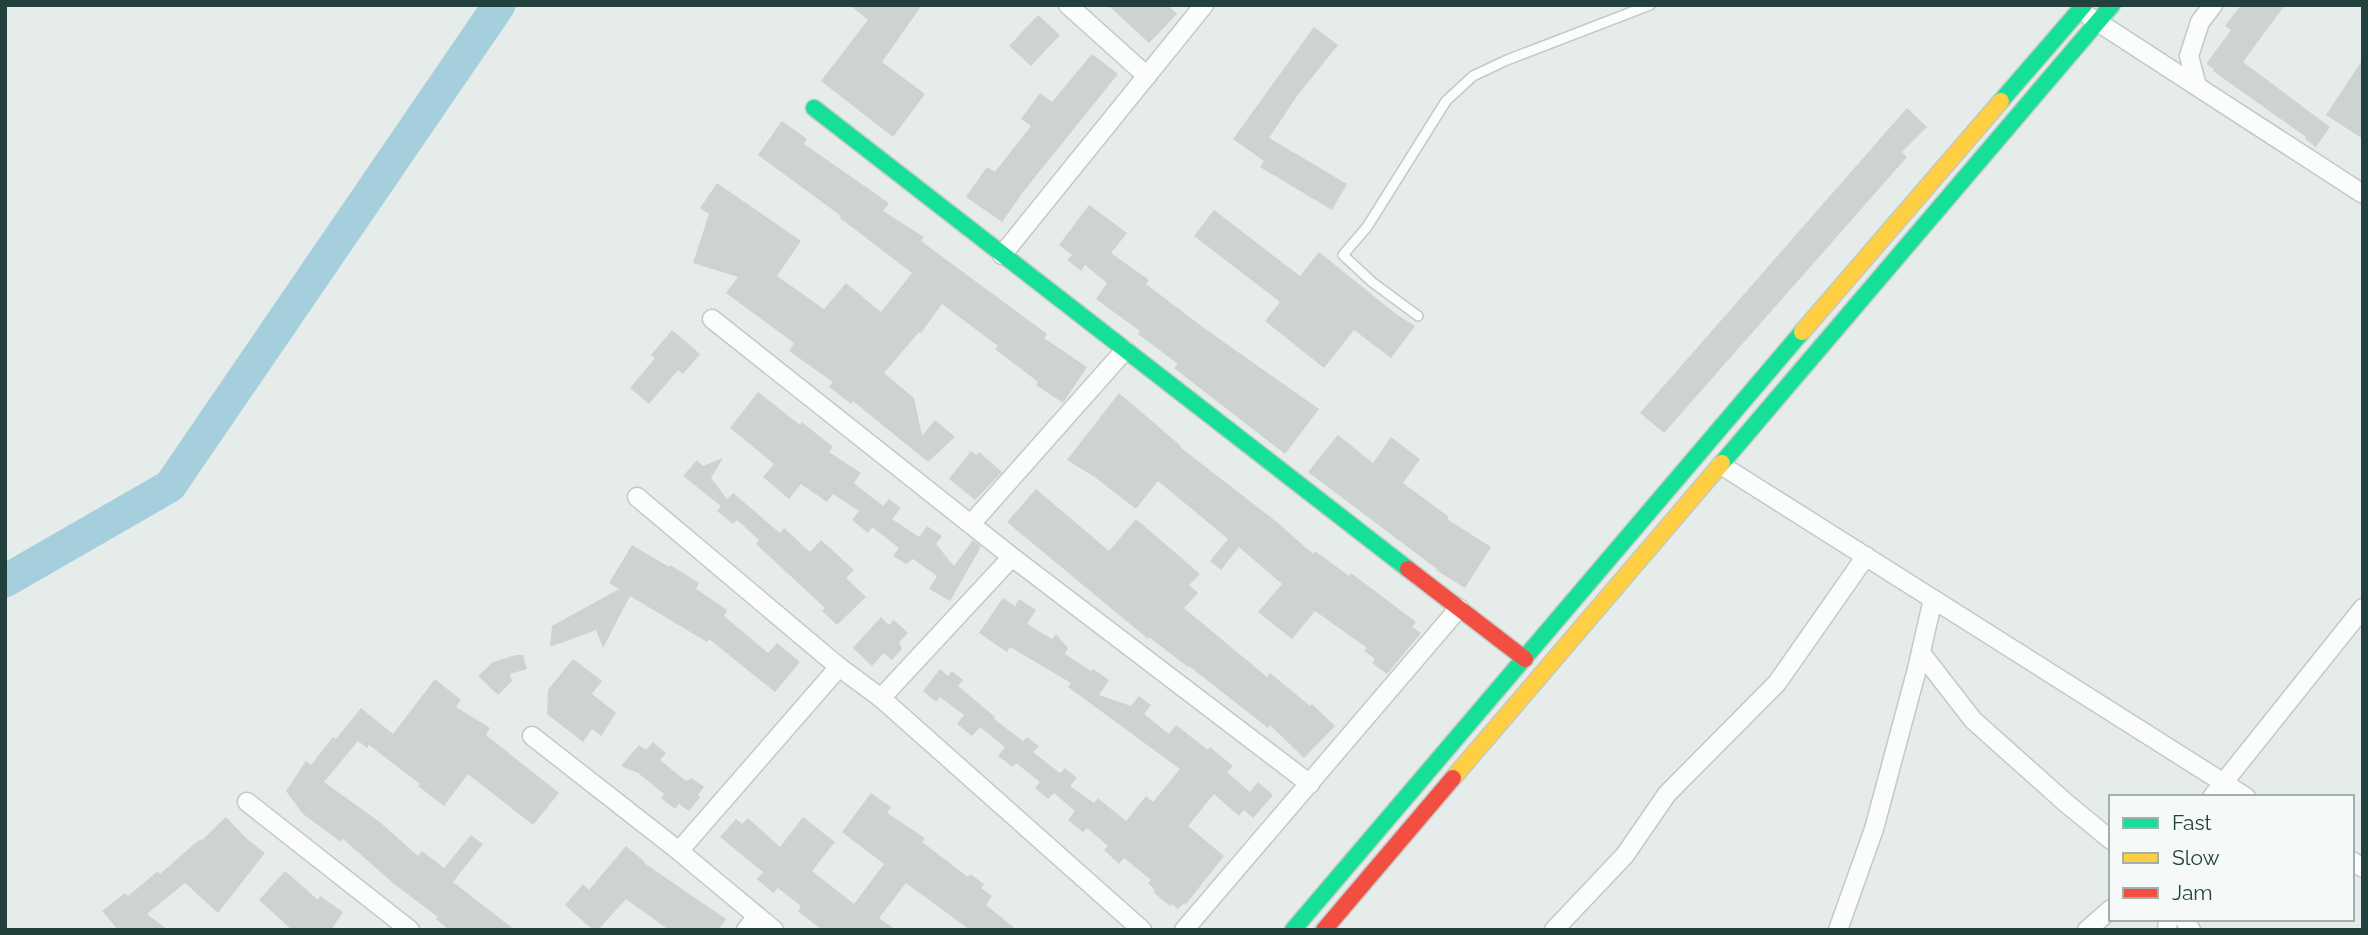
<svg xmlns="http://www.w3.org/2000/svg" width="2368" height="935" font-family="Raleway,sans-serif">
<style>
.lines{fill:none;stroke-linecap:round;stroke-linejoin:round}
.river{stroke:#a5cfdc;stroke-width:33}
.building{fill:#cdd3d1}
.lane-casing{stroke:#c3c9c7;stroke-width:12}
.street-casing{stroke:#c3c9c7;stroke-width:21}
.fast-casing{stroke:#c2cac7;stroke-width:19}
.slow-casing{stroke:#c2cac7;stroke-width:19}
.jam-casing{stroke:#c2cac7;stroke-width:19}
.lane{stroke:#fbfcfc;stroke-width:9}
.street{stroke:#fbfcfc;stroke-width:18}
.fast{stroke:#16e098;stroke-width:16}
.slow{stroke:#ffcf43;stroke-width:16}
.jam{stroke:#f24e42;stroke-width:16}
</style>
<rect width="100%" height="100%" fill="#e6ecea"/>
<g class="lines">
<path class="river" d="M 5,581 L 170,486 L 499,5"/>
</g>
<g class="building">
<path d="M 850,5 L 922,5 L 882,62 L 925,94 L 893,137 L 821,81 L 868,20 Z"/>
<path d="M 1108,5 L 1168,5 L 1177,14 L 1149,43 Z"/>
<path d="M 2241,5 L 2285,5 L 2243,62 L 2330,127 L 2316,147 L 2305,139 L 2306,137 L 2213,71 L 2214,69 L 2206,64 L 2231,30 L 2225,26 Z"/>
<path d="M 1038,15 L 1060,35 L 1031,66 L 1009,46 Z"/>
<path d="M 1314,27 L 1338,45 L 1297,96 L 1269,138 L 1347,184 L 1332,210 L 1260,167 L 1264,161 L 1233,139 Z"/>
<path d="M 1092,54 L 1118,74 L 1023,192 L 1002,222 L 966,197 L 987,167 L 995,172 L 1031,126 L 1021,119 L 1040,93 L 1052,102 Z"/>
<path d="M 2363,59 L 2363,139 L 2326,115 Z"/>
<path d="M 1907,108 L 1927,127 L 1902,152 L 1907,157 L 1664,433 L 1640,413 Z"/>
<path d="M 782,121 L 807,139 L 804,144 L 889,203 L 883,211 L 924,237 L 921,241 L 1047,334 L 1044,338 L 1087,367 L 1063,403 L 1036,385 L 1038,382 L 995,349 L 998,346 L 942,304 L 921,333 L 919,332 L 884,373 L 914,398 L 922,436 L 935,420 L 955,437 L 928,462 L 853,401 L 851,404 L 829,387 L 833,382 L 789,351 L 794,343 L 726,293 L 738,277 L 693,263 L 709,214 L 700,208 L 717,183 L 801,241 L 777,276 L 824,309 L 846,283 L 881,312 L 912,273 L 840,218 L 841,216 L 758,155 Z"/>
<path d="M 1089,205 L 1127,233 L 1111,253 L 1149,280 L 1146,284 L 1204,328 L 1319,409 L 1285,454 L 1174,368 L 1178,364 L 1138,334 L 1140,331 L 1096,299 L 1107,283 L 1085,265 L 1081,271 L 1067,260 L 1072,255 L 1059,245 Z"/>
<path d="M 1214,210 L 1300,276 L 1319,252 L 1396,314 L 1415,326 L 1391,358 L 1354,330 L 1324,368 L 1265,321 L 1280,302 L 1194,236 Z"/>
<path d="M 672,330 L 700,354 L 683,374 L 678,370 L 649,404 L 630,388 L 655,358 L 651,355 Z"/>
<path d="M 758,392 L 800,425 L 802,422 L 833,447 L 829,452 L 861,473 L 854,483 L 883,506 L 889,499 L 901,508 L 892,519 L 919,537 L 927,526 L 942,536 L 936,544 L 954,566 L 973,540 L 981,547 L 950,601 L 929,589 L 937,576 L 913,559 L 906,564 L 893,556 L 899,548 L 872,527 L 868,533 L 852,520 L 859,511 L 833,494 L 827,502 L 801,484 L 789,499 L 763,477 L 774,464 L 730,428 Z"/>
<path d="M 1119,393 L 1181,446 L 1180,447 L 1278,523 L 1313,554 L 1315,551 L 1349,576 L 1351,573 L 1416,622 L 1412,627 L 1421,633 L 1387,674 L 1372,663 L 1375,659 L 1364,651 L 1367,648 L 1315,611 L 1292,639 L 1258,612 L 1282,584 L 1239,547 L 1221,570 L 1210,561 L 1228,539 L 1158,481 L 1136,509 L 1096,478 L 1067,460 Z"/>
<path d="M 1338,435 L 1373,463 L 1391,437 L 1420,459 L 1403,483 L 1449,517 L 1447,519 L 1491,547 L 1465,588 L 1436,570 L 1437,569 L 1308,472 Z"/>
<path d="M 971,451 L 976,455 L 979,452 L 1002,472 L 975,500 L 949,479 Z"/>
<path d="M 723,458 L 711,478 L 727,499 L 733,493 L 780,533 L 784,528 L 810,552 L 821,540 L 854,570 L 846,578 L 866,597 L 837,625 L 822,611 L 825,608 L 756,544 L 759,540 L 737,520 L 733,524 L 717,511 L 721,506 L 683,476 L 697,460 L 703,466 Z"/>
<path d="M 1036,489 L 1109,551 L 1136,519 L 1200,574 L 1189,585 L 1198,593 L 1184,608 L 1267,677 L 1270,673 L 1310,706 L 1312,704 L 1335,726 L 1304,758 L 1270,725 L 1268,728 L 1189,666 L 1188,667 L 1149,637 L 1148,639 L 1007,522 Z"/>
<path d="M 632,545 L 669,567 L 670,565 L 699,583 L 696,589 L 727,610 L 724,616 L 768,653 L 777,643 L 800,662 L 775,692 L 709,639 L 707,642 L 630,596 L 603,648 L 596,630 L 550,647 L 552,626 L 619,589 L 609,583 Z"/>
<path d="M 1003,598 L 1015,606 L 1019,599 L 1036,610 L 1027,624 L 1052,639 L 1056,634 L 1068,648 L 1065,654 L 1091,671 L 1093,669 L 1109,680 L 1099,695 L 1131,706 L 1139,696 L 1151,705 L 1144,714 L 1169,734 L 1176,725 L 1208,750 L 1210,747 L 1233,766 L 1227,772 L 1250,792 L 1258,782 L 1273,795 L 1253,818 L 1244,810 L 1239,816 L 1214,794 L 1188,826 L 1224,856 L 1186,904 L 1184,903 L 1178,909 L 1172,904 L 1170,906 L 1153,892 L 1155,890 L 1148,883 L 1151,880 L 1124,858 L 1119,864 L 1104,850 L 1108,846 L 1087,828 L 1083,832 L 1068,820 L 1075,811 L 1054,793 L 1048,799 L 1035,788 L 1040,782 L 1016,763 L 1013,767 L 998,756 L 1005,747 L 980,727 L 972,736 L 957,724 L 964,715 L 940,697 L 936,702 L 923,691 L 940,669 L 948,676 L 952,671 L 963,680 L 958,686 L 995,717 L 994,719 L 1023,741 L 1027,737 L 1039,746 L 1033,752 L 1060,773 L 1065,768 L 1077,778 L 1070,786 L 1094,803 L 1098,798 L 1126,821 L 1146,796 L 1153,802 L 1180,769 L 1068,687 L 1071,683 L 1010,647 L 1007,652 L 979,633 Z"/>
<path d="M 881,617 L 889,625 L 894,620 L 908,633 L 899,642 L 902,649 L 892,660 L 884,653 L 872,666 L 853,648 Z"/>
<path d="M 516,655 L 523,655 L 527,669 L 510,674 L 512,681 L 498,695 L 478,676 L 493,662 Z"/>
<path d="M 573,659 L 602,681 L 592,694 L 616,713 L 601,736 L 592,729 L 583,742 L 547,714 L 548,690 Z"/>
<path d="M 435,679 L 461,700 L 456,707 L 490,728 L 486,735 L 559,793 L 533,825 L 468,774 L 444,806 L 418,786 L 420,784 L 369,745 L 367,748 L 358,741 L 324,782 L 381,823 L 418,856 L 422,851 L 444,868 L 471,835 L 483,844 L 453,882 L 515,930 L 449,930 L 436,919 L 438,917 L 394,884 L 343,839 L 341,842 L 303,814 L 286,791 L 306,761 L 311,765 L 333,737 L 336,739 L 361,708 L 393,734 Z"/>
<path d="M 653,742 L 666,753 L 660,760 L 686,781 L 692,778 L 704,787 L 698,795 L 700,797 L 689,811 L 679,804 L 675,809 L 661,798 L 664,794 L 638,773 L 621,766 L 639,745 L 646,750 Z"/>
<path d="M 871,793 L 891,807 L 887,813 L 925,838 L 922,842 L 968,877 L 970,874 L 984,884 L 981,888 L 992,896 L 986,905 L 1017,930 L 970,930 L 906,883 L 879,918 L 896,930 L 822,930 L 798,911 L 801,906 L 778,888 L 773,893 L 757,879 L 763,872 L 720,837 L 736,819 L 742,824 L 748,818 L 780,847 L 803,817 L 835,842 L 812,871 L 854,904 L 884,864 L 842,832 Z"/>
<path d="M 226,817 L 248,840 L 265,853 L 218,913 L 185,883 L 147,914 L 168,930 L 118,930 L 102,911 L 125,893 L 128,896 L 158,871 L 160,874 L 200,839 L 201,841 Z"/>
<path d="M 626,846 L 645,862 L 644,863 L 726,919 L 718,930 L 669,930 L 626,899 L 598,930 L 593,930 L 565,905 L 583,884 L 589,890 Z"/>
<path d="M 285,871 L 318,900 L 320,896 L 343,912 L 331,930 L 292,930 L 259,900 Z"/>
</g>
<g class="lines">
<g class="lane-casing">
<path id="lane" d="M 1418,316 L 1372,282 L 1343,255 L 1367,227 L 1446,101 L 1473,76 L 1507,60 L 1650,5"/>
</g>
<g class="street-casing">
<g id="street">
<path d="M 1068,5 L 1147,76"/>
<path d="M 2090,17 L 2363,194"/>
<path d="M 2197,86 L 2189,56 L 2200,22 L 2213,5"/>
<path d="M 1002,255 L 1204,5"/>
<path d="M 712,319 L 1012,557 L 1310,784"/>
<path d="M 1721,465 L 2246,797"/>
<path d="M 637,497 L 839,667 L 881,698 L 1142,930"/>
<path d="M 971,524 L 1125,350"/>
<path d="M 1921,653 L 1973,720 L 2066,803 L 2111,840"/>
<path d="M 881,698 L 1012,557"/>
<path d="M 532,736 L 679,851 L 774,930"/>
<path d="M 2212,797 L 2363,608"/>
<path d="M 247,802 L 410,930"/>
<path d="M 679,851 L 839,667"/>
<path d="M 2352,861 L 2363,868"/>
<path d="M 2184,919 L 2191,930"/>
<path d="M 746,930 L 757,916"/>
<path d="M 1184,930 L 1459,608"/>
<path d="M 1554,930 L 1625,855 L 1667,794 L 1777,683 L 1866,556"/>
<path d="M 1838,930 L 1874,829 L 1917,669 L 1933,599"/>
<path d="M 2087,930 L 2111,909"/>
<path d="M 2167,930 L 2168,919"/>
</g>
</g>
<g class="fast-casing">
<g id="fast">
<path d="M 2001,101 L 2084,5"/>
<path d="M 814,108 L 1408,569"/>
<path d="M 1722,463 L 2112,5"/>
<path d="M 1293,930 L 1802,332"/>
</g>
</g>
<g class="slow-casing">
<g id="slow">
<path d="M 1802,332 L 2001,101"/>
<path d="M 1453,778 L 1722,463"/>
</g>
</g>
<g class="jam-casing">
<g id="jam">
<path d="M 1408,569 L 1525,659"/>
<path d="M 1324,930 L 1453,778"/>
</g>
</g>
<use href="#lane" class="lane"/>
<use href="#street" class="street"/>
<use href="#fast" class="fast"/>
<use href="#slow" class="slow"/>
<use href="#jam" class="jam"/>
</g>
<rect width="2368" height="935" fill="none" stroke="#22413c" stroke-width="14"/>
<rect x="2109" y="795" width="245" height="126" fill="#f5faf8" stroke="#a1b0ad" stroke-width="2"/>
<rect x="2123" y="818" width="35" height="10" fill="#16e098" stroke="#a1b0ad" stroke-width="2"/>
<text x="2172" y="830" font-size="21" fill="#22413c">Fast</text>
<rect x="2123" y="853" width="35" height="10" fill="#ffcf43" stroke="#a1b0ad" stroke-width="2"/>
<text x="2172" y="865" font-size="21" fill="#22413c">Slow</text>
<rect x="2123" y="888" width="35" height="10" fill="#f24e42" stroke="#a1b0ad" stroke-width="2"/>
<text x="2172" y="900" font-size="21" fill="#22413c">Jam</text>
</svg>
